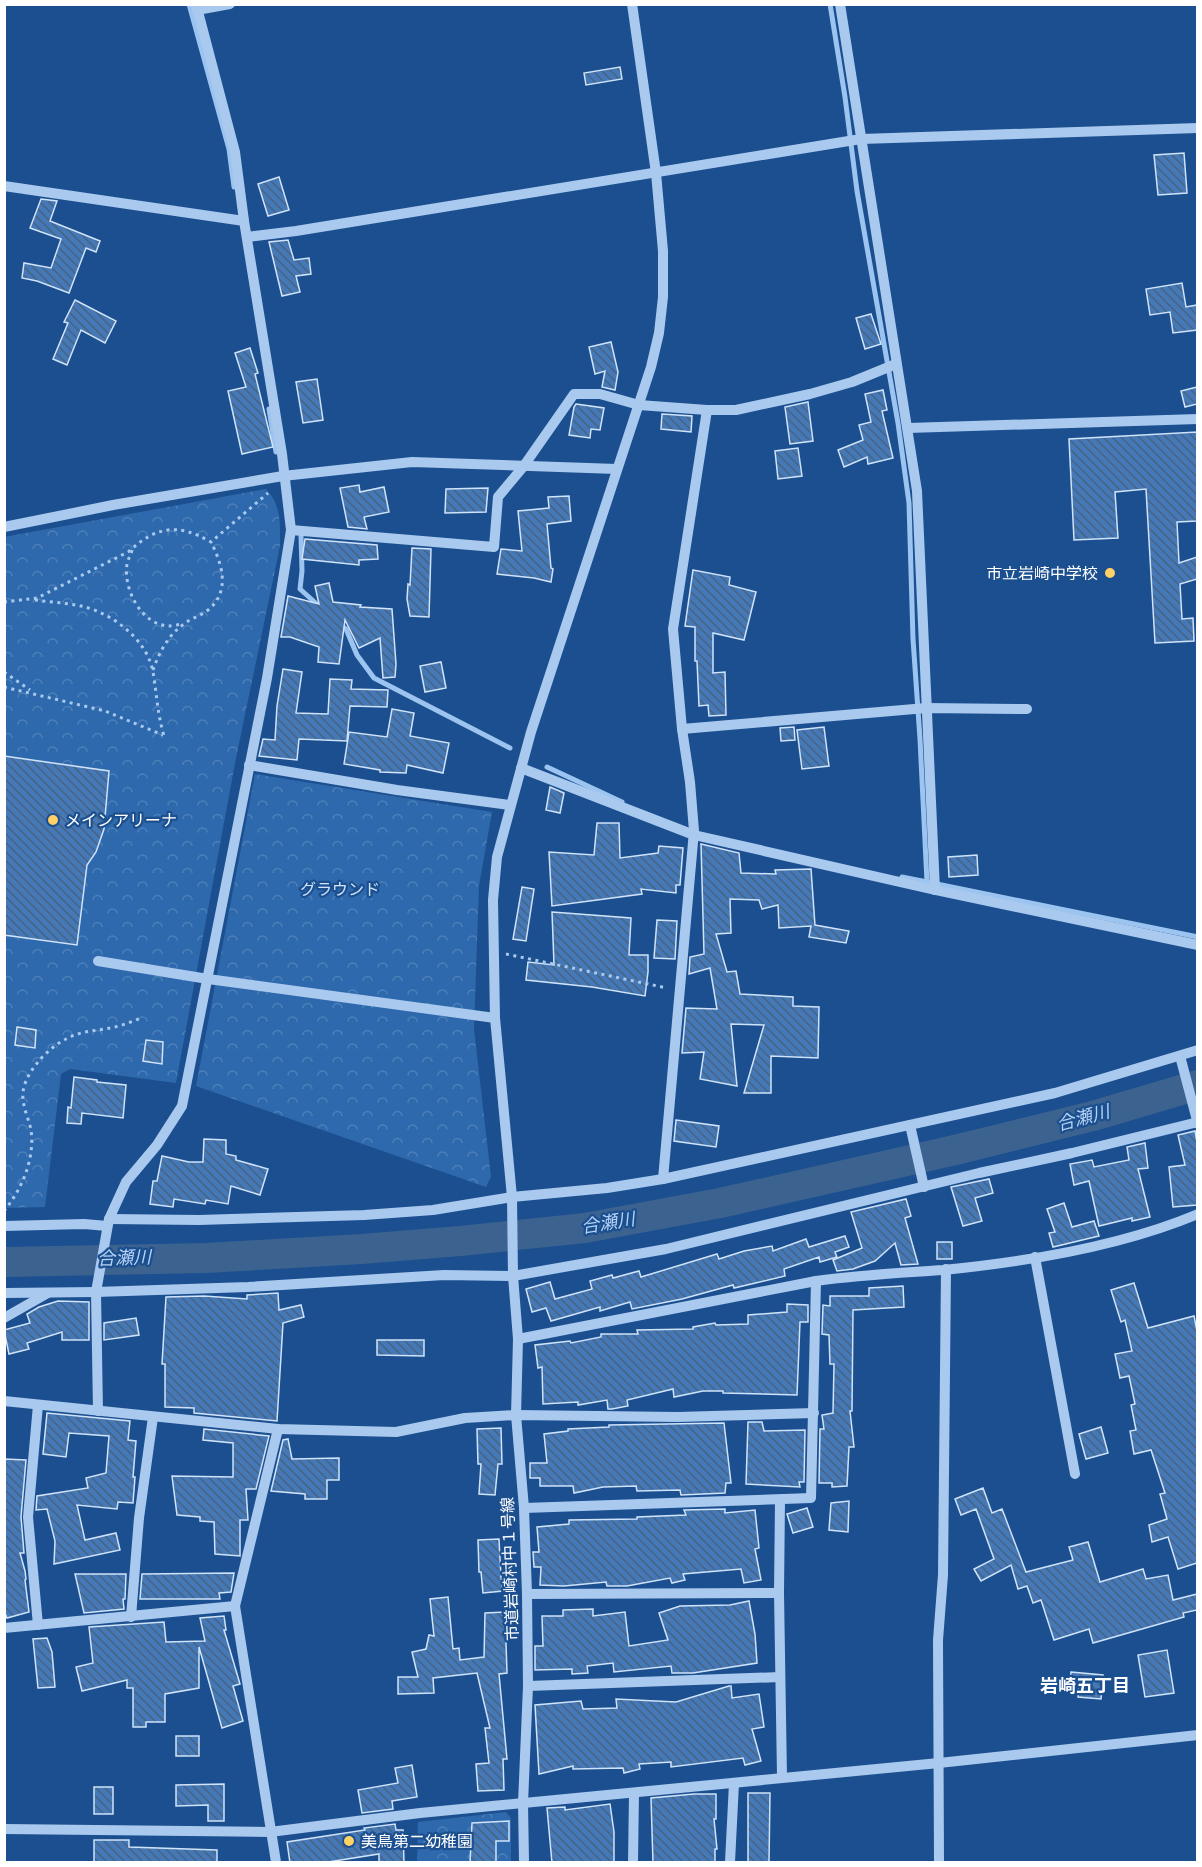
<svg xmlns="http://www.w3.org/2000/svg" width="1202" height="1867" font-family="Rubik,'Noto Sans JP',sans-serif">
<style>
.park{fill:url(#park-crowns)}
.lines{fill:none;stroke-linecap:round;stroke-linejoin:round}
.stream{stroke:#9cc4f0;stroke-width:5}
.river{stroke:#3c6290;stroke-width:30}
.building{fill:url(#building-back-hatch);stroke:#cfe3fa;stroke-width:1.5}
.path{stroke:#a9c9ee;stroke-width:3;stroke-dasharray:3 4.5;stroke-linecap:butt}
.minor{stroke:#a9c9ee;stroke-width:10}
.poi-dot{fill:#ffd166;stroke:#1b4f8f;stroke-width:2}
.labels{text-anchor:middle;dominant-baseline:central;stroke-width:4.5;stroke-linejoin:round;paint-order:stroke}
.poi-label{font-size:16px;fill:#fff;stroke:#1b4f8f;text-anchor:start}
.park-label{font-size:16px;fill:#cfe3fa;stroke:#1b4f8f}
.street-label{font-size:16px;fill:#fff;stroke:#1b4f8f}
.water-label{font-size:18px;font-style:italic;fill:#b5d3f5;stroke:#1b4f8f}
.neighbourhood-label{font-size:18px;font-weight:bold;fill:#fff;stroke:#1b4f8f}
</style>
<defs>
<pattern id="park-crowns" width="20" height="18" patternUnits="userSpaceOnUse" patternTransform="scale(1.5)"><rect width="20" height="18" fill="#2e69ad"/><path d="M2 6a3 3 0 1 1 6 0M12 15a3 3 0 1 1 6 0" fill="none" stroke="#4d80b9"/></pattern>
<pattern id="building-back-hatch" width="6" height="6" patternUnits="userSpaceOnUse" patternTransform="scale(1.5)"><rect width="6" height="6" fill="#4478b7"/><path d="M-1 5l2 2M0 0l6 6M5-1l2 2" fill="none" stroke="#486282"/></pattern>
</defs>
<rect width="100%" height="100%" fill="#1b4f8f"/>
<g class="park">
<path d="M 266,489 C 282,505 280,526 280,546 L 235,763 L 176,1083 L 70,1069 L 61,1074 L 45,1207 L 5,1208 L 4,537 Z"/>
<path d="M 255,774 L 492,812 L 479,886 L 474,1029 L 491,1177 L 486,1187 L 196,1086 Z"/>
<path d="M 506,1812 L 511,1818 L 511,1862 L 417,1862 L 418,1822 Z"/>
</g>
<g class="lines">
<g class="stream">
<path d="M 189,4 L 229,149 L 234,187"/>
<path d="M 830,4 L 845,97 L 857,191 L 898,423 L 909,503 L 913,639 L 920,739 L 927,882 L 1198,937"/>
<path d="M 269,409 L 276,452"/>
<path d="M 301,535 L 302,571 L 300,589 L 320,607"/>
<path d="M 340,625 L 346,629 L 357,655 L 374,678 L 510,748"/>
<path d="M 547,767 L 622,802"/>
<path d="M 902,877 L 927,882"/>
</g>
<path class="river" d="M 4,1262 L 206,1258 L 362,1249 L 460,1241 L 585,1228 L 720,1203 L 955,1150 L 1093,1116 L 1198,1085"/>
</g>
<g class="building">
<path d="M 620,67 L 622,79 L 586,85 L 584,73 Z"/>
<path d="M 1184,153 L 1187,193 L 1158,195 L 1154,155 Z"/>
<path d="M 279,177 L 289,210 L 268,216 L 258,184 Z"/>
<path d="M 41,199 L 57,201 L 50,221 L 100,241 L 96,252 L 86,248 L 69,293 L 37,281 L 22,278 L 24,263 L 51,268 L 61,239 L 30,228 Z"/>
<path d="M 288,240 L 294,260 L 309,258 L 311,274 L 296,276 L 300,292 L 282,296 L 269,242 Z"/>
<path d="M 1182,283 L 1186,307 L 1197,305 L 1197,330 L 1173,333 L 1170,312 L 1150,315 L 1146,289 Z"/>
<path d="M 75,300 L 116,321 L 105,343 L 81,330 L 67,365 L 53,359 L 68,323 L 64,322 Z"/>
<path d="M 871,314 L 881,344 L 865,349 L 856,318 Z"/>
<path d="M 611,342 L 618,372 L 615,390 L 602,387 L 605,371 L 595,374 L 589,347 Z"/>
<path d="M 250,348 L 258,373 L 255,374 L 273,447 L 242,454 L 228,391 L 246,387 L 235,353 Z"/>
<path d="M 317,379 L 323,420 L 303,423 L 296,382 Z"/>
<path d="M 1197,387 L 1197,404 L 1185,407 L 1181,391 Z"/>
<path d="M 883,390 L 887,410 L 882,411 L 893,458 L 868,464 L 867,457 L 844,467 L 838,450 L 863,440 L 859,425 L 871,422 L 865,394 Z"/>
<path d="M 808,402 L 813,441 L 790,444 L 785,407 Z"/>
<path d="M 576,404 L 604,408 L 600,430 L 591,429 L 590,438 L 569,435 L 574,407 Z"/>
<path d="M 662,414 L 692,416 L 691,432 L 661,429 Z"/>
<path d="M 1197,432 L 1197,521 L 1177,522 L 1179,563 L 1197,557 L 1197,579 L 1180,584 L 1182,619 L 1193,618 L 1194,641 L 1155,643 L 1146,489 L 1115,492 L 1118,538 L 1074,540 L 1069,439 Z"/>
<path d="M 798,448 L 802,476 L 778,479 L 775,451 Z"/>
<path d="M 359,485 L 360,492 L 384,487 L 389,512 L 364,517 L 367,529 L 348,527 L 340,488 Z"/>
<path d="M 488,488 L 486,512 L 445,513 L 446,489 Z"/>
<path d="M 569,496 L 571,521 L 547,524 L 551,568 L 553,569 L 551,582 L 534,578 L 497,574 L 501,549 L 522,551 L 518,511 L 549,508 L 548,497 Z"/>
<path d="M 305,539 L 377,545 L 378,559 L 359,560 L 359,565 L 302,559 Z"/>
<path d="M 412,548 L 431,549 L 429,617 L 410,616 L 407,599 L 408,584 L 410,585 Z"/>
<path d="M 693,570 L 730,577 L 729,585 L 756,592 L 744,640 L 713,633 L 713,673 L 725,672 L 726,715 L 709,716 L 708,705 L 699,706 L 697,661 L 695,661 L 695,627 L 685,626 Z"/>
<path d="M 329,583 L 333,602 L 361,605 L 360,607 L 392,609 L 396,664 L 395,677 L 383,678 L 380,638 L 359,648 L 345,620 L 339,664 L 318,662 L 319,647 L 290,637 L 281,637 L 288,596 L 319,604 L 315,586 Z"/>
<path d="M 441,662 L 446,688 L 425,692 L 420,666 Z"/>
<path d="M 283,669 L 302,672 L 296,713 L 328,714 L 330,679 L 352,680 L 351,689 L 388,690 L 387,707 L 350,706 L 347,741 L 299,739 L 297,760 L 259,756 L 263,739 L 275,740 L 277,706 Z"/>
<path d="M 392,709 L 414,713 L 410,736 L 449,743 L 443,773 L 407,765 L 406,773 L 380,772 L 380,770 L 344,764 L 349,732 L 387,737 Z"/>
<path d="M 794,727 L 795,740 L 781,741 L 780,728 Z"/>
<path d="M 824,727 L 829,766 L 802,769 L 797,730 Z"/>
<path d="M 4,756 L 109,771 L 104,829 L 96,852 L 87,865 L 77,945 L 4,935 Z"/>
<path d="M 550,787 L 564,793 L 560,813 L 546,810 Z"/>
<path d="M 597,823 L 619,823 L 620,858 L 658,853 L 659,846 L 683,848 L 680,885 L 676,885 L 676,893 L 641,889 L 642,894 L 552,906 L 549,852 L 594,855 Z"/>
<path d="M 701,844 L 739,853 L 741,873 L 776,874 L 775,870 L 811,869 L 815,925 L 849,931 L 846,943 L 809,937 L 811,926 L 779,928 L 778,905 L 762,909 L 759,900 L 730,899 L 731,933 L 716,934 L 727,972 L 736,971 L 740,994 L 793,997 L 793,1006 L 819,1007 L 818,1058 L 771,1056 L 771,1093 L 744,1093 L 764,1025 L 731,1024 L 737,1086 L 700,1079 L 704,1052 L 682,1053 L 686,1008 L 717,1009 L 710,968 L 689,974 L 690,957 L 704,954 Z"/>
<path d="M 977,855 L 978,875 L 949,877 L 948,857 Z"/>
<path d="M 522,887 L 534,889 L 526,941 L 513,939 Z"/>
<path d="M 552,912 L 631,918 L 629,955 L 648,955 L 648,972 L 645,996 L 592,987 L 526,980 L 528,962 L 554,965 Z"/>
<path d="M 657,920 L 677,921 L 675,959 L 654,958 Z"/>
<path d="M 17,1027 L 36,1030 L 35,1048 L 15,1045 Z"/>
<path d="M 146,1040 L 163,1042 L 162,1064 L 143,1061 Z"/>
<path d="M 74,1077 L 97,1080 L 97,1082 L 126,1085 L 123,1118 L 82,1113 L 81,1124 L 67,1123 L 68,1107 L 71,1108 Z"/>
<path d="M 676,1120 L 719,1126 L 716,1147 L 674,1141 Z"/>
<path d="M 1195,1131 L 1197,1142 L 1197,1205 L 1173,1207 L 1169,1167 L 1185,1165 L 1178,1135 Z"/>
<path d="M 204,1139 L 226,1140 L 226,1154 L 236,1156 L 236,1160 L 268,1169 L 260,1195 L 231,1186 L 228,1204 L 206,1200 L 205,1204 L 174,1199 L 173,1207 L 150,1204 L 153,1181 L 157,1181 L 162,1156 L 189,1162 L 203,1162 Z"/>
<path d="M 1145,1143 L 1148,1168 L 1138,1169 L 1150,1217 L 1132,1221 L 1132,1218 L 1099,1226 L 1089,1181 L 1074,1185 L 1070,1164 L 1092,1160 L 1094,1167 L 1129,1160 L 1127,1147 Z"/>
<path d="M 989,1179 L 993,1193 L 975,1198 L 982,1221 L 963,1226 L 951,1187 Z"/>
<path d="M 906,1199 L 911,1216 L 905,1218 L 918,1264 L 901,1265 L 895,1243 L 875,1261 L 853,1269 L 837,1271 L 833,1260 L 862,1248 L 851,1212 Z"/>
<path d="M 1064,1203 L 1072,1227 L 1094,1221 L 1099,1236 L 1053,1247 L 1049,1233 L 1055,1232 L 1047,1209 Z"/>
<path d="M 845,1236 L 849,1247 L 835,1252 L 837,1257 L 820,1262 L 819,1257 L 784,1269 L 785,1276 L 734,1288 L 733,1285 L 682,1299 L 632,1309 L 630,1302 L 600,1311 L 600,1307 L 551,1321 L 546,1308 L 532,1312 L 526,1289 L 550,1282 L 555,1299 L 592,1289 L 590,1281 L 612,1275 L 613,1278 L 639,1271 L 641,1277 L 717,1254 L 719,1259 L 744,1251 L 772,1246 L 773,1251 L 806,1239 L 809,1247 Z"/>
<rect x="937" y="1242" width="15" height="17"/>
<path d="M 1134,1283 L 1148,1328 L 1194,1316 L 1197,1331 L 1197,1563 L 1178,1569 L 1168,1537 L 1152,1542 L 1149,1525 L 1167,1519 L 1160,1494 L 1165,1493 L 1151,1450 L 1134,1454 L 1130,1431 L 1136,1430 L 1131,1405 L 1135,1404 L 1129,1376 L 1120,1378 L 1115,1354 L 1132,1351 L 1125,1320 L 1121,1322 L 1111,1290 Z"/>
<path d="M 903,1286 L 904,1307 L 853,1310 L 852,1411 L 850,1411 L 854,1447 L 849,1447 L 847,1486 L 832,1487 L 832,1483 L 819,1483 L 820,1429 L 824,1429 L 822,1415 L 833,1413 L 834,1364 L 830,1364 L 829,1335 L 822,1334 L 823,1305 L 830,1306 L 830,1296 L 869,1296 L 869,1288 Z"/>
<path d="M 278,1293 L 279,1310 L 301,1305 L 304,1317 L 283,1323 L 277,1421 L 194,1413 L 194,1408 L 165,1407 L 165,1364 L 162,1364 L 166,1297 L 204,1296 L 247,1299 L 247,1295 Z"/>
<path d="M 58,1301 L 89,1302 L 89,1340 L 62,1340 L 62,1332 L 27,1343 L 29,1349 L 9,1354 L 4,1330 L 30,1323 L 27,1314 L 39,1307 Z"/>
<path d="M 787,1304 L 808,1305 L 808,1322 L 800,1322 L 797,1395 L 723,1393 L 723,1391 L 703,1391 L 674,1397 L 673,1389 L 627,1400 L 628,1406 L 612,1409 L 608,1409 L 607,1400 L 578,1405 L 578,1402 L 543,1404 L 542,1367 L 538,1368 L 535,1345 L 570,1341 L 571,1343 L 601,1337 L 601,1334 L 638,1334 L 637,1330 L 693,1329 L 693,1327 L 715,1323 L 716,1325 L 748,1324 L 748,1315 L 787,1312 Z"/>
<path d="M 136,1318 L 139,1335 L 104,1340 L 104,1323 Z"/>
<path d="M 377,1340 L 424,1340 L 424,1356 L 377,1355 Z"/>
<path d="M 47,1413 L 130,1421 L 128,1440 L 136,1441 L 133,1477 L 135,1477 L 133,1503 L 118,1502 L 117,1509 L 77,1505 L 85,1540 L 116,1533 L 120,1550 L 54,1564 L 55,1541 L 47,1509 L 36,1510 L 37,1496 L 88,1488 L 86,1478 L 106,1473 L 109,1436 L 69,1433 L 66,1457 L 43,1454 Z"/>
<path d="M 748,1422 L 762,1422 L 764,1431 L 805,1430 L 804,1482 L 799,1482 L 800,1487 L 746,1484 Z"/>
<path d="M 724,1423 L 731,1483 L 726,1483 L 725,1493 L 681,1495 L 680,1490 L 637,1491 L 636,1486 L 603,1487 L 574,1493 L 573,1486 L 540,1486 L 540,1478 L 530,1478 L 530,1463 L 547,1463 L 544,1434 L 568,1431 L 568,1429 L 609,1427 L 609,1425 Z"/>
<path d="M 1101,1427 L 1108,1453 L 1086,1459 L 1079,1434 Z"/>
<path d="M 501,1428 L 502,1464 L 498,1464 L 495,1495 L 479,1494 L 481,1464 L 478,1464 L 477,1429 Z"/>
<path d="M 204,1429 L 269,1436 L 256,1489 L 246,1489 L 248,1520 L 240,1520 L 240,1556 L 215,1554 L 214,1522 L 200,1521 L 200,1517 L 177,1515 L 172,1476 L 233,1477 L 233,1443 L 203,1440 Z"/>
<path d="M 288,1439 L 292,1459 L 339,1458 L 339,1480 L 327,1480 L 327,1499 L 305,1499 L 305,1494 L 271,1491 L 283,1440 Z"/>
<path d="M 4,1459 L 26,1460 L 21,1517 L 24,1553 L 20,1553 L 25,1571 L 26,1579 L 25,1580 L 29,1612 L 7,1618 L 4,1611 Z"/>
<path d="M 983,1488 L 992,1513 L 1002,1509 L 1026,1572 L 1073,1560 L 1069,1547 L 1088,1542 L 1100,1582 L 1143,1569 L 1146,1579 L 1168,1575 L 1173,1600 L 1197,1594 L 1197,1610 L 1183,1613 L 1184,1617 L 1093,1643 L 1089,1629 L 1054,1640 L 1041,1600 L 1033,1603 L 1027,1586 L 1018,1589 L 1011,1565 L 981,1581 L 974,1569 L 994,1559 L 976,1509 L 961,1515 L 955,1499 Z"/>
<path d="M 849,1501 L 848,1532 L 829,1530 L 831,1503 Z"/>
<path d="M 807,1508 L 813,1527 L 793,1533 L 787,1514 Z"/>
<path d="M 725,1509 L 725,1513 L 755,1510 L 759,1548 L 755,1549 L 761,1580 L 744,1583 L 741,1569 L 683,1574 L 685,1580 L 672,1583 L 670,1578 L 627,1586 L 607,1586 L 606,1582 L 564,1586 L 540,1585 L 541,1567 L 534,1567 L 533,1552 L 539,1552 L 537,1527 L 569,1524 L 569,1520 L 637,1519 L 637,1517 L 686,1515 L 684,1510 Z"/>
<path d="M 499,1539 L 501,1577 L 503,1591 L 483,1593 L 481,1572 L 479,1572 L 478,1540 Z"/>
<path d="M 234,1573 L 231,1592 L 219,1593 L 220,1599 L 140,1599 L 142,1574 Z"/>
<path d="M 75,1574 L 126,1574 L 125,1599 L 123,1599 L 124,1609 L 84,1613 Z"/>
<path d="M 448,1597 L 453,1649 L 459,1648 L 460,1660 L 484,1657 L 485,1613 L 505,1612 L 507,1673 L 499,1674 L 507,1759 L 503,1759 L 504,1790 L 478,1791 L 476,1764 L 489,1763 L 485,1728 L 490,1728 L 477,1673 L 433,1678 L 434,1693 L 398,1694 L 398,1677 L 418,1677 L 412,1652 L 426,1649 L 429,1635 L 434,1636 L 430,1599 Z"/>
<path d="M 749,1601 L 755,1634 L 757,1663 L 693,1673 L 672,1673 L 671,1666 L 614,1672 L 613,1663 L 587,1666 L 588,1673 L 572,1674 L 572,1669 L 535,1670 L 535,1646 L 543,1646 L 542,1616 L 563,1616 L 563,1610 L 593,1609 L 593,1616 L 625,1612 L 629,1646 L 668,1640 L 659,1613 L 680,1606 L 730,1605 Z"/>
<path d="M 224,1616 L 226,1630 L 224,1630 L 240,1684 L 233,1686 L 243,1721 L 222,1728 L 199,1647 L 199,1688 L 165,1694 L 165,1722 L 146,1722 L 146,1727 L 133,1727 L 133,1688 L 127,1688 L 127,1680 L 82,1691 L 76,1667 L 93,1663 L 89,1627 L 164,1622 L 166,1642 L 205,1641 L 200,1618 Z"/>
<path d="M 47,1638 L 52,1652 L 55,1687 L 38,1688 L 33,1639 Z"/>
<path d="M 1167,1650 L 1174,1693 L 1145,1697 L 1138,1655 Z"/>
<path d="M 1071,1672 L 1103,1675 L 1101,1699 L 1078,1697 L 1079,1686 L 1070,1685 Z"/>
<path d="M 729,1686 L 731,1686 L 732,1698 L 759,1694 L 764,1727 L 752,1729 L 761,1761 L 745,1765 L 743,1758 L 671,1767 L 671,1762 L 639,1764 L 640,1769 L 624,1773 L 623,1768 L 573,1769 L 573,1766 L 539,1774 L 535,1705 L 581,1701 L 583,1709 L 617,1708 L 616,1699 L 676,1702 Z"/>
<rect x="176" y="1736" width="23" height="20"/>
<path d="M 412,1765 L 417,1797 L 392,1801 L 393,1809 L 362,1813 L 358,1790 L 398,1783 L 395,1768 Z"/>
<path d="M 224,1784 L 224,1821 L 208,1821 L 208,1805 L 176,1806 L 176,1785 Z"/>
<rect x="94" y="1787" width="19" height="27"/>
<path d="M 748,1793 L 770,1793 L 769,1863 L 748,1863 Z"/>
<path d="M 694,1794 L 716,1794 L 716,1819 L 714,1819 L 717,1849 L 715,1849 L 715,1863 L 653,1863 L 651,1798 Z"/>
<path d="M 610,1804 L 614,1832 L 614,1863 L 552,1863 L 547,1808 L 565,1807 L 565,1810 Z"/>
<path d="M 509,1821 L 509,1841 L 496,1841 L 496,1863 L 470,1863 L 472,1823 Z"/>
<path d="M 395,1824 L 396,1830 L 403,1830 L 404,1863 L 379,1863 L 379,1854 L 322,1863 L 290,1863 L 287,1842 L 365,1830 L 364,1828 Z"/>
<path d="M 94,1840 L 129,1840 L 129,1847 L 217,1850 L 217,1863 L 94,1863 Z"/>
</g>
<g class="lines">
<g class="path">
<path d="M 132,550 C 131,555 128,559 127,564 C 123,589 141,624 168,626 C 172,626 177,625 182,624"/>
<path d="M 35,600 C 50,602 66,603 81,606 C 112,613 147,639 153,672 C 157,695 157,712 164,736"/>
<path d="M 4,602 L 37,598 L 128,552 C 156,527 176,522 211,542 L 268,493"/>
<path d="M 153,670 C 159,653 168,635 184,624 C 191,618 201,616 208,610 C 231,591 222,564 211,542"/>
<path d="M 4,672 L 30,690"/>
<path d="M 4,687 L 105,711 L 163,735"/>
<path d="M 506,954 L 667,988"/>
<path d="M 4,1211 C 22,1189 35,1159 31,1130 C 29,1120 24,1110 23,1099 C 20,1077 47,1048 66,1039 C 82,1030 99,1031 115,1027 C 124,1025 133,1021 141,1018"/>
</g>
<g class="minor">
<path d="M 840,4 L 917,491 L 935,890"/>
<path d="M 197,10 L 230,4"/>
<path d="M 4,186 L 244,221"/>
<path d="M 247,237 L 296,231 L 861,139 L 1198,128"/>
<path d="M 908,428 L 1198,419"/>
<path d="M 4,527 L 113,505 L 283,476 L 412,462 L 617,469"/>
<path d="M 291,530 L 494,547 L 498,497 L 523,467 L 574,394 L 600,394 L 639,405 L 707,410 L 736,410 L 810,394 L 852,382 L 896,364"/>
<path d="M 682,729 L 926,708 L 1027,709"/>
<path d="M 249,765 L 397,790 L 510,805"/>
<path d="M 521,768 L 694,835 L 935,890 L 1198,945"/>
<path d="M 98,961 L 208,979 L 495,1018"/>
<path d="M 1180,1056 L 1198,1124"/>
<path d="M 910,1125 L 924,1187"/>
<path d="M 663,1179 L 694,831 L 690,782 L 682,729 L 673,629 L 707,410"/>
<path d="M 109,1219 L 199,1220 L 364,1215 L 433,1210 L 512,1197 L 607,1188 L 663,1179 L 1055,1093 L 1198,1050"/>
<path d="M 4,1226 L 84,1224 L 107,1226"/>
<path d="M 1035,1257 L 1075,1474"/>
<path d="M 4,1293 L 96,1292 L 248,1287 L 444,1275 L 513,1276 L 666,1249 L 979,1173 L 1072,1153 L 1198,1122"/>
<path d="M 4,1318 L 48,1293"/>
<path d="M 518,1339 L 816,1281 C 858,1275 901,1273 943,1270 C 1025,1262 1122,1246 1198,1214"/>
<path d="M 4,1401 L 278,1429 L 396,1432 L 465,1418 L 516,1415 L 678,1417 L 814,1413"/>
<path d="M 98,1411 L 96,1292 L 109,1219 L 126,1182 L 157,1145 L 182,1106 L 267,678 L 291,530 L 282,454 L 244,221 L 235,152 L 196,4"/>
<path d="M 780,1500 L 779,1593 L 782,1777"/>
<path d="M 524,1508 L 811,1498 L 816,1281"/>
<path d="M 527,1594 L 779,1593"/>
<path d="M 131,1617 L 139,1518 L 153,1417"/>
<path d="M 38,1625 L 28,1517 L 38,1405"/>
<path d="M 4,1628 L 235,1606"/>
<path d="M 528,1686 L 780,1677"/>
<path d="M 4,1829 L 270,1832 L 420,1813 L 939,1763 L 1198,1735"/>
<path d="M 276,1862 L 235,1606 L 278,1429"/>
<path d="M 524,1862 L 523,1803 L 528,1686 L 527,1594 L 524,1508 L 516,1415 L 518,1339 L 513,1276 L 512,1197 L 495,1018 L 493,900 L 497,857 L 531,732 L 651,367 L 659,333 L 663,297 L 663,251 L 656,173 L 632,4"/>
<path d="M 633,1862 L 634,1793"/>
<path d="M 730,1862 L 734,1783"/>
<path d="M 939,1862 L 938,1640 L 943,1575 L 946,1269"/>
</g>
</g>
<g class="poi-dot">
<circle cx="1110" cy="573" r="6"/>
<circle cx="53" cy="820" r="6"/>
<circle cx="349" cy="1841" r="6"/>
</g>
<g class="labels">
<g class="poi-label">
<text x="1098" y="573" text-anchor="end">市立岩崎中学校</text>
<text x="65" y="820">メインアリーナ</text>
<text x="361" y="1841">美鳥第二幼稚園</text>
</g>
<g class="park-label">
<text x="340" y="889">グラウンド</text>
</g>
<g class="street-label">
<text transform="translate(510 1569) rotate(-92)">市道岩崎村中１号線</text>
</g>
<g class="water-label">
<text transform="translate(1083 1118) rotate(-15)">合瀬川</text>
<text transform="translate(608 1223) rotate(-9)">合瀬川</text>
<text transform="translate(124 1258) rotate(-2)">合瀬川</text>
</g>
<g class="neighbourhood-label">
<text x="1085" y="1686">岩崎五丁目</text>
</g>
</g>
<rect width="1202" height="1867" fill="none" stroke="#ffffff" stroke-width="12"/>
</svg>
